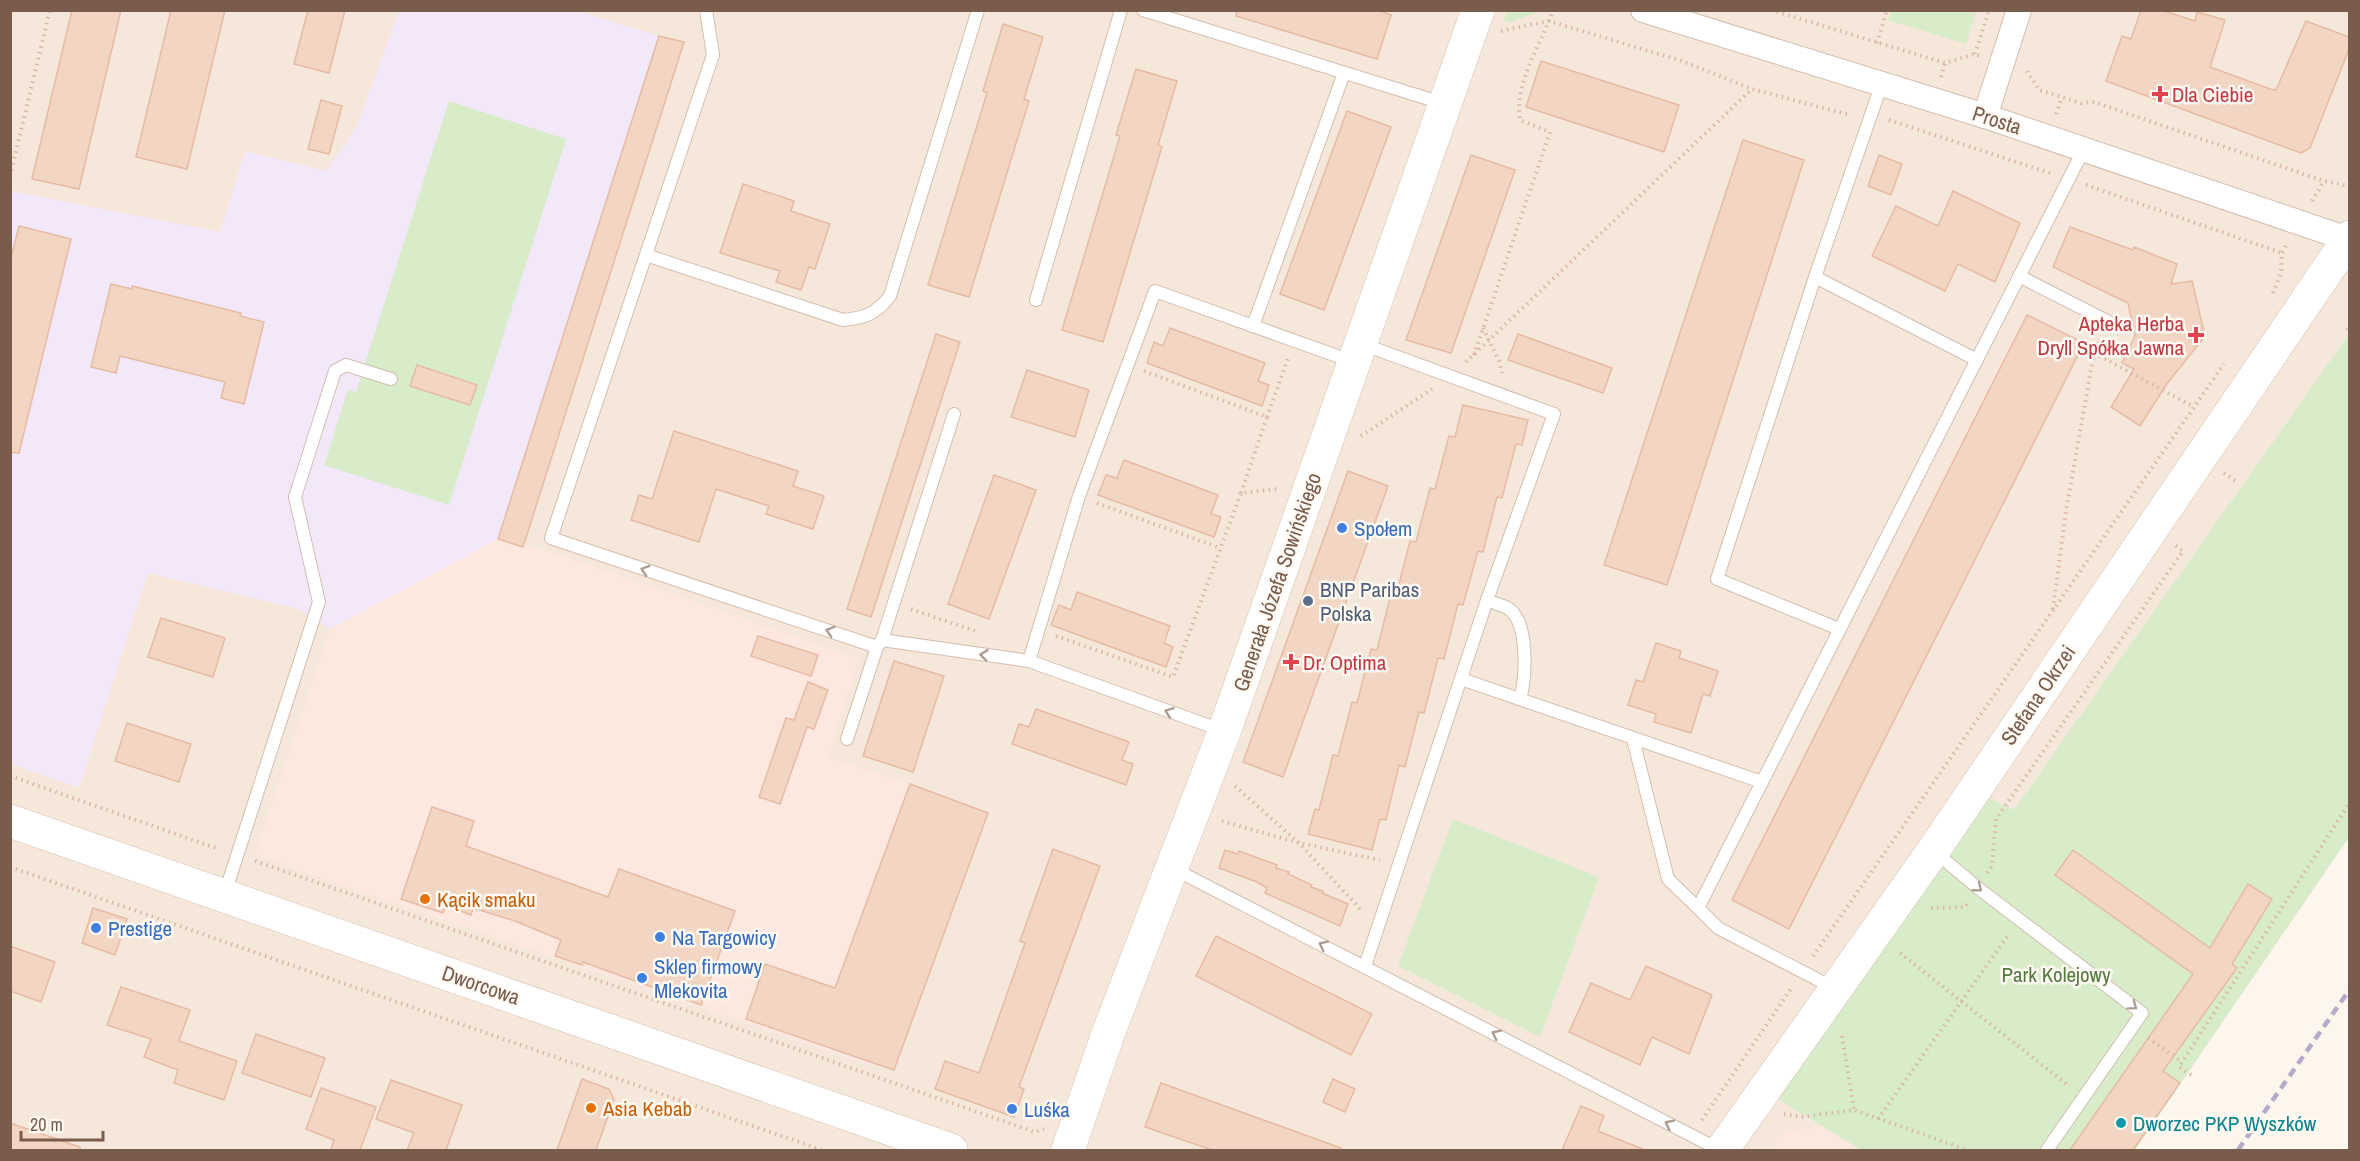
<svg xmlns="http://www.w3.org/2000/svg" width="2360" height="1161" font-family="'Archivo Narrow',sans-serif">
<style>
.residential{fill:#f5e8da}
.commercial{fill:#fde8e0}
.education{fill:#f3e8fa}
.green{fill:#d8ecc9}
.building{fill:#f3d5c3;stroke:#e6bba3;stroke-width:1.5}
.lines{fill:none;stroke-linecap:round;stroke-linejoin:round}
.lane-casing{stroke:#d1beb0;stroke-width:14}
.street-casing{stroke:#d1beb0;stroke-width:26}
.secondary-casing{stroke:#d6c0b0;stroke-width:34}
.path{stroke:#d9b8a5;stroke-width:4;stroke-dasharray:1.5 4.5;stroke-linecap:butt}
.lane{stroke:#fff;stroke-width:12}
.street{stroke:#fff;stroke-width:24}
.secondary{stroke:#fff;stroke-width:33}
.rail{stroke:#b9a8c9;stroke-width:4.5;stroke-dasharray:9 6;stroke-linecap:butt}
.oneway{stroke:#af9d94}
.health-dot{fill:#e0444e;stroke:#fffaf3;stroke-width:2}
.shop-dot{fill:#3f7fe0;stroke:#fffaf3;stroke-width:2}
.service-dot{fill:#5c6f8a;stroke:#fffaf3;stroke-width:2}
.food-dot{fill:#e8710a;stroke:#fffaf3;stroke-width:2}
.culture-dot{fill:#0f9aa8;stroke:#fffaf3;stroke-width:2}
.labels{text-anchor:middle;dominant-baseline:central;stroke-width:5;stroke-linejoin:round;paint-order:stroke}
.health-label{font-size:21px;fill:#be3a42;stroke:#fffaf3;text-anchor:start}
.street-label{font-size:21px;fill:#7a5c4d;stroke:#fffaf3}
.shop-label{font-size:21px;fill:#366cbe;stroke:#fffaf3;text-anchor:start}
.service-label{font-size:21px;fill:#4e5e75;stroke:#fffaf3;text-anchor:start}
.food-label{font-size:21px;fill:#c56008;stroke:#fffaf3;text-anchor:start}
.park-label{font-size:21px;fill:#537a41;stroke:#fffaf3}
.culture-label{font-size:21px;fill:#0d838f;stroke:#fffaf3;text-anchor:start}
</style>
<rect width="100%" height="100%" fill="#fdf6ec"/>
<path class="residential" d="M 10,11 L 2349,11 L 2349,837 L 2135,1150 L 11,1150 Z"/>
<g class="commercial">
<path d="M 499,538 L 545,550 L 859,659 L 828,757 L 961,802 L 871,1066 L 255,855 L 330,629 Z"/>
<path d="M 1848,1124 L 1906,1150 L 1772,1150 L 1782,1132 Z"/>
</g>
<path class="education" d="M 399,11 L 578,11 L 659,36 L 498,539 L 330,629 L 299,609 L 148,573 L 79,788 L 11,764 L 11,191 L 220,232 L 245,151 L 326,171 L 356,128 Z"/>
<g class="green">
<path d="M 1509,10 L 1540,10 L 1540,11 L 1511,22 L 1503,20 Z"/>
<path d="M 1891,11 L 1891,10 L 1976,11 L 1966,44 L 1888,20 Z"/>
<path d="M 449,101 L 566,139 L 449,505 L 324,465 L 348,390 L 356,392 Z"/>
<path d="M 2349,334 L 2349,837 L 2135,1150 L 1861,1150 L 1773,1096 L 1980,793 L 2014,810 Z"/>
<path d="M 1453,819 L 1599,877 L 1540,1037 L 1398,966 Z"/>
</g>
<g class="building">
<path d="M 72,10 L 121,10 L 79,189 L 32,179 Z"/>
<path d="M 171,10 L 225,10 L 187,169 L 136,157 Z"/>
<path d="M 308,10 L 345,10 L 329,73 L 294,64 Z"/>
<path d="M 1237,10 L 1378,10 L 1391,15 L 1377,59 L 1236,16 Z"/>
<path d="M 2141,10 L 2161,10 L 2195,21 L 2197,12 L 2225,20 L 2210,67 L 2270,89 L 2276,90 L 2306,21 L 2349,37 L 2349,49 L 2310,148 L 2301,153 L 2106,81 L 2122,36 L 2131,39 Z"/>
<path d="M 1003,24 L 1043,37 L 1024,99 L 1029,101 L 969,297 L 928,285 L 987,93 L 983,91 Z"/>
<path d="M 659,36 L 684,42 L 523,547 L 498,539 Z"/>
<path d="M 1541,61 L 1679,105 L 1664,152 L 1526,107 Z"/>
<path d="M 1136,69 L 1177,81 L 1158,145 L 1162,147 L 1103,342 L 1062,330 L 1120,136 L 1116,135 Z"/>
<path d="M 321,100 L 342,106 L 329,154 L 308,149 Z"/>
<path d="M 1347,111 L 1391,127 L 1324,310 L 1280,294 Z"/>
<path d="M 1743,140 L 1804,160 L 1667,585 L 1604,565 Z"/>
<path d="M 1471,155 L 1515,170 L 1451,353 L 1406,340 Z"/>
<path d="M 1879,155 L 1902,164 L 1891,195 L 1868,186 Z"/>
<path d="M 743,184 L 794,201 L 791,211 L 830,224 L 815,269 L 809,267 L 801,290 L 776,282 L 780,271 L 720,253 Z"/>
<path d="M 1953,191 L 2020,223 L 1995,282 L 1958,264 L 1945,291 L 1872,256 L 1896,206 L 1938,226 Z"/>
<path d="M 19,226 L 71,239 L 19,453 L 10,452 L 10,262 Z"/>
<path d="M 2070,227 L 2133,250 L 2134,247 L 2177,264 L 2171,284 L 2192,281 L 2205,336 L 2166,385 L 2140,426 L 2111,407 L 2134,369 L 2122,363 L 2135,336 L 2128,303 L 2053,267 Z"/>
<path d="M 111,284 L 132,289 L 132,286 L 241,313 L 240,316 L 264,322 L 244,404 L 221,398 L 225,382 L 120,356 L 116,373 L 91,367 Z"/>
<path d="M 2027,315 L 2084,343 L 1789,929 L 1732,900 Z"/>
<path d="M 1170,328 L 1265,363 L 1258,381 L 1269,385 L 1262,406 L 1147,363 L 1154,342 L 1163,346 Z"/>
<path d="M 936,334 L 960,342 L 871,617 L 847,609 Z"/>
<path d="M 1518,334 L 1612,368 L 1603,393 L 1508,360 Z"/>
<path d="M 417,365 L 477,385 L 470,405 L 410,386 Z"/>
<path d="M 1027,370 L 1089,390 L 1075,437 L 1011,417 Z"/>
<path d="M 1463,405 L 1528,420 L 1522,445 L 1516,444 L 1502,498 L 1497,497 L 1483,552 L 1478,551 L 1463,605 L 1458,604 L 1444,659 L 1438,658 L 1424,713 L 1419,712 L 1405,767 L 1399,765 L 1386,820 L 1380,819 L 1372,850 L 1308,834 L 1315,809 L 1319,810 L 1333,755 L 1338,756 L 1352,702 L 1357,703 L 1371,649 L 1377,650 L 1391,594 L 1396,596 L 1410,541 L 1416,542 L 1430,488 L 1435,489 L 1449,436 L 1455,437 Z"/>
<path d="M 674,431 L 798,471 L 793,486 L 824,496 L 813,529 L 766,514 L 769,506 L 716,489 L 699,542 L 631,520 L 639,495 L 652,499 Z"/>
<path d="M 1124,460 L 1218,495 L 1211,514 L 1221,517 L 1214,537 L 1098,495 L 1106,475 L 1117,478 Z"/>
<path d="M 1348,471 L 1388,486 L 1283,777 L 1243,762 Z"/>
<path d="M 994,475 L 1036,490 L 989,619 L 948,604 Z"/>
<path d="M 1077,592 L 1170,626 L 1164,643 L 1173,647 L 1166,667 L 1051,625 L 1059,605 L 1071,610 Z"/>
<path d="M 161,618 L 225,638 L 213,677 L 148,657 Z"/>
<path d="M 758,636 L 818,655 L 811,676 L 751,656 Z"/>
<path d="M 1656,643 L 1681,651 L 1679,658 L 1718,671 L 1710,696 L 1703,694 L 1691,733 L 1654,722 L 1656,714 L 1628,705 L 1636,680 L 1643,682 Z"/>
<path d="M 894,661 L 944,676 L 913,772 L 863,756 Z"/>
<path d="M 808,682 L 828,690 L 814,729 L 807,727 L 780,804 L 759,797 L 786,718 L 794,720 Z"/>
<path d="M 1036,709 L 1129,742 L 1122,760 L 1133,764 L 1126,785 L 1012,744 L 1019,724 L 1029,727 Z"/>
<path d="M 127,723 L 191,744 L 179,782 L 115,761 Z"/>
<path d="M 910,784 L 988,813 L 894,1070 L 746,1019 L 765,964 L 835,988 Z"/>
<path d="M 432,807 L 474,821 L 466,846 L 608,897 L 619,869 L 735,911 L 701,1005 L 583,962 L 582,965 L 555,956 L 561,940 L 515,921 L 473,908 L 471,915 L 446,905 L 443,913 L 401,899 Z"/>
<path d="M 1053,849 L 1100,866 L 1019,1087 L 1024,1089 L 1014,1117 L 935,1089 L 945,1061 L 979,1073 L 1025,943 L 1020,941 Z"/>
<path d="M 1225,850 L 1238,854 L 1239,851 L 1277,865 L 1276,868 L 1289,872 L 1288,874 L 1312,885 L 1311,887 L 1323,891 L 1322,893 L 1348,904 L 1340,926 L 1265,893 L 1267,888 L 1257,882 L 1219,868 Z"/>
<path d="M 2073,850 L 2210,948 L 2248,884 L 2272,899 L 2232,964 L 2237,968 L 2163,1071 L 2180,1083 L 2133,1150 L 2070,1150 L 2193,974 L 2055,875 Z"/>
<path d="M 93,908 L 127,919 L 115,955 L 82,943 Z"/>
<path d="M 1216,936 L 1372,1014 L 1351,1055 L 1196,976 Z"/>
<path d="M 10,946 L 55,962 L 41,1002 L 10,991 Z"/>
<path d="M 1646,966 L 1712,995 L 1689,1054 L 1652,1037 L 1640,1065 L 1569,1032 L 1591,983 L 1630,1000 Z"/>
<path d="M 121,987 L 190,1010 L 179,1041 L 237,1061 L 224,1100 L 174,1083 L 178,1070 L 144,1057 L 151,1039 L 107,1025 Z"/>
<path d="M 256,1034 L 325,1058 L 311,1097 L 242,1073 Z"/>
<path d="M 582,1079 L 609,1089 L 614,1099 L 596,1150 L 557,1150 Z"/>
<path d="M 1333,1079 L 1355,1089 L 1345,1112 L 1323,1102 Z"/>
<path d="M 391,1080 L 462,1105 L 446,1150 L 407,1150 L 414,1133 L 376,1119 Z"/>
<path d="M 1161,1083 L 1341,1148 L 1340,1150 L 1212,1150 L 1145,1127 Z"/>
<path d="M 321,1088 L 376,1107 L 360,1150 L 331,1150 L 334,1140 L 306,1129 Z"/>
<path d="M 1581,1106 L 1604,1116 L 1598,1131 L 1645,1150 L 1562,1150 Z"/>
<path d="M 10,1123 L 80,1147 L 80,1150 L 10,1150 Z"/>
</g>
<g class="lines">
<g class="lane-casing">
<g id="lane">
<path d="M 706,10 L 713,55 L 551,538 L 877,647 L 882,640 L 954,414"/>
<path d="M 1143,10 L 1445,104"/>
<path d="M 646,255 L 843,320 C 865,318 876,314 890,296 L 978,10"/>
<path d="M 2019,276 L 2109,322"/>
<path d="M 1815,277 L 1977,360"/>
<path d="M 1036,300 L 1121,10"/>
<path d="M 1253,326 L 1344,73"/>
<path d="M 1362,344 L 1554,414 L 1487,600 L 1365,966"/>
<path d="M 1487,600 C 1493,603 1503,605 1509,609 C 1529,623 1526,678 1520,699"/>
<path d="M 1839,629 L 1717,579 L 1815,277 L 1882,83"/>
<path d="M 882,640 L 1029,661 L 1224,731"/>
<path d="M 1029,661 L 1079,496 L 1155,291 L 1354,362"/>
<path d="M 1461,679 L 1762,782"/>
<path d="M 847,739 L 877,647"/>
<path d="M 1633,739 L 1668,879 L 1698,908"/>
<path d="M 1934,851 L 1978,888 L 2142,1013 L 2047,1150"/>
<path d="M 1174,869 L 1720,1150"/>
<path d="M 224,896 L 319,602 L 295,497 L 335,371 L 346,365 L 391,379"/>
<path d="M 1834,988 L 1718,928 L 1698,908 L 2084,149"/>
</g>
</g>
<g class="street-casing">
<g id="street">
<path d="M 1643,10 L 1985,116 L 2348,239"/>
<path d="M 1985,116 L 2019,10"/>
</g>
</g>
<g class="secondary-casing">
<g id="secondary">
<path d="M 10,821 L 951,1150"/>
<path d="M 1068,1150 L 1108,1034 L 1224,732 L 1478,10"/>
<path d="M 1722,1150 L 1933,851 L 2350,237"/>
</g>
</g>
<g class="path">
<path d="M 1771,10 L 1945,63 L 1975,54 L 1980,56"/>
<path d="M 1501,31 L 1549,21 L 1682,61 L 1752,89 L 1850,115"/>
<path d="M 1877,43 L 1887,10"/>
<path d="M 1975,54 L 1989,10"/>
<path d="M 2027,71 L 2039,90 L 2081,103 L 2094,102 L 2324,181 L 2350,186"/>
<path d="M 1941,77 L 1945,63"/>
<path d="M 2056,114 L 2062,97"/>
<path d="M 1889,120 L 2050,173"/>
<path d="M 10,176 L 50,10"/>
<path d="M 2086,185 L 2282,253"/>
<path d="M 2312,201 L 2324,181"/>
<path d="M 2273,293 L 2281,273 L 2282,253 L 2287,244"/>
<path d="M 1483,328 L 1499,361 L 1502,373"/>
<path d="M 2347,328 L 2350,332"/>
<path d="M 2094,353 L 2194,407"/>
<path d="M 1474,355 L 1550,132 L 1520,120 C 1514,81 1541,46 1553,10"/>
<path d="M 1466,362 L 1752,89"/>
<path d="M 1144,371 L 1267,417 L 1241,493"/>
<path d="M 1267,417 L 1288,358"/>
<path d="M 1361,436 L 1432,389"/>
<path d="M 2224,473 L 2238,483"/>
<path d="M 1097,503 L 1220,548"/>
<path d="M 911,609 L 975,631"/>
<path d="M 2053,609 L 2066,511 L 2094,353 L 2101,340"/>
<path d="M 1056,636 L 1173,677 L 1241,493 L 1278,489"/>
<path d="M 10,776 L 219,849"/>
<path d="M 1235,786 L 1299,843 L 1362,911"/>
<path d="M 1222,821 L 1299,843 L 1380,860"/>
<path d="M 255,861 L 1035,1132 L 1044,1129"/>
<path d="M 10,867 L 822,1150"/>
<path d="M 1987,873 L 1992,866 L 1996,819 L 2183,551 L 2175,545"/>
<path d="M 1931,908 L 1965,907 L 1967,904"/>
<path d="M 1900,953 L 2069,1086"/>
<path d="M 1813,956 L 2224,364"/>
<path d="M 1842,1036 L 1854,1110"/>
<path d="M 2148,1038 L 2182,1062"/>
<path d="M 2191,1075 L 2179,1067 L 2350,802"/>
<path d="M 1784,1114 L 1801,1117 L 1854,1110 L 1967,1150"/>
<path d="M 1878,1119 L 2009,934"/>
<path d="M 1702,1120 L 1792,987"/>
</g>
<use href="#lane" class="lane"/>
<use href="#street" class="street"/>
<use href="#secondary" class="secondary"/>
<path class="rail" d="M 2238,1150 L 2350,989"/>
</g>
<defs><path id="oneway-chevron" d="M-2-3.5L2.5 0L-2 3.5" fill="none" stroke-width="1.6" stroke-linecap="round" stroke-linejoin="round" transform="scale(1.5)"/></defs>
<g class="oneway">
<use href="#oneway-chevron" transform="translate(645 570) rotate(-162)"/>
<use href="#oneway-chevron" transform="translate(830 631) rotate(-162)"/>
<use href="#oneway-chevron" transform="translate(984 655) rotate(-173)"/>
<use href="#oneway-chevron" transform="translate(1169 712) rotate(-160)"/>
<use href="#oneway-chevron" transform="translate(1978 888) rotate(39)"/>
<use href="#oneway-chevron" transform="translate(1323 945) rotate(-153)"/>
<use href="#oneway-chevron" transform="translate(2133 1006) rotate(37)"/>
<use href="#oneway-chevron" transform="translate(1496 1034) rotate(-153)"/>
<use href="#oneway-chevron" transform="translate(1669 1124) rotate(-153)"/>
</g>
<g class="health-dot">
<path d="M2157 85h6v6h6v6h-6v6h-6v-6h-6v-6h6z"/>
<path d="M2193 326h6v6h6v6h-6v6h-6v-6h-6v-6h6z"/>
<path d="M1288 653h6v6h6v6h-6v6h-6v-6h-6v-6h6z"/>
</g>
<g class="shop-dot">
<circle cx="1342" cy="528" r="6"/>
<circle cx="96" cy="928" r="6"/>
<circle cx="660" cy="937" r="6"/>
<circle cx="642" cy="978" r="6"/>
<circle cx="1012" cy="1109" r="6"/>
</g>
<circle class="service-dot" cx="1308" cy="601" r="6"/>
<g class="food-dot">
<circle cx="425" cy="899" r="6"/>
<circle cx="591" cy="1108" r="6"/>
</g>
<circle class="culture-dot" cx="2121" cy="1123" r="6"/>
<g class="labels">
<g class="health-label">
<text x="2172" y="94">Dla Ciebie</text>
<text x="2184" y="323" text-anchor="end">Apteka Herba<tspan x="2184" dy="24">Dryll Spółka Jawna</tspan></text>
<text x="1303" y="662">Dr. Optima</text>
</g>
<g class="street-label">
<text transform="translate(1997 120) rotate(18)">Prosta</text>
<text transform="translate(1277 582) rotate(-71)">Generała Józefa Sowińskiego</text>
<text transform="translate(2038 695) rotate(-56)">Stefana Okrzei</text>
<text transform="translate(481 985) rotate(19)">Dworcowa</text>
</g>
<g class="shop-label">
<text x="1354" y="528">Społem</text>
<text x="108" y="928">Prestige</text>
<text x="672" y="937">Na Targowicy</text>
<text x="654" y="966">Sklep firmowy<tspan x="654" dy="24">Mlekovita</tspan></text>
<text x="1024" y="1109">Luśka</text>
</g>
<g class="service-label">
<text x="1320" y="589">BNP Paribas<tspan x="1320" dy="24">Polska</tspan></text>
</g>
<g class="food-label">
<text x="437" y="899">Kącik smaku</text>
<text x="603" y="1108">Asia Kebab</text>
</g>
<g class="park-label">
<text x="2056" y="974">Park Kolejowy</text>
</g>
<g class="culture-label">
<text x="2133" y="1123">Dworzec PKP Wyszków</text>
</g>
</g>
<rect width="2360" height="1161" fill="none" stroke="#7a5c4d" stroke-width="24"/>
<path d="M21 1131v9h82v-9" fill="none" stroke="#7a5c4d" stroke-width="3"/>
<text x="30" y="1131" font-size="18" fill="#7a5c4d" stroke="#fffaf3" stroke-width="4.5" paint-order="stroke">20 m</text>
</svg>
